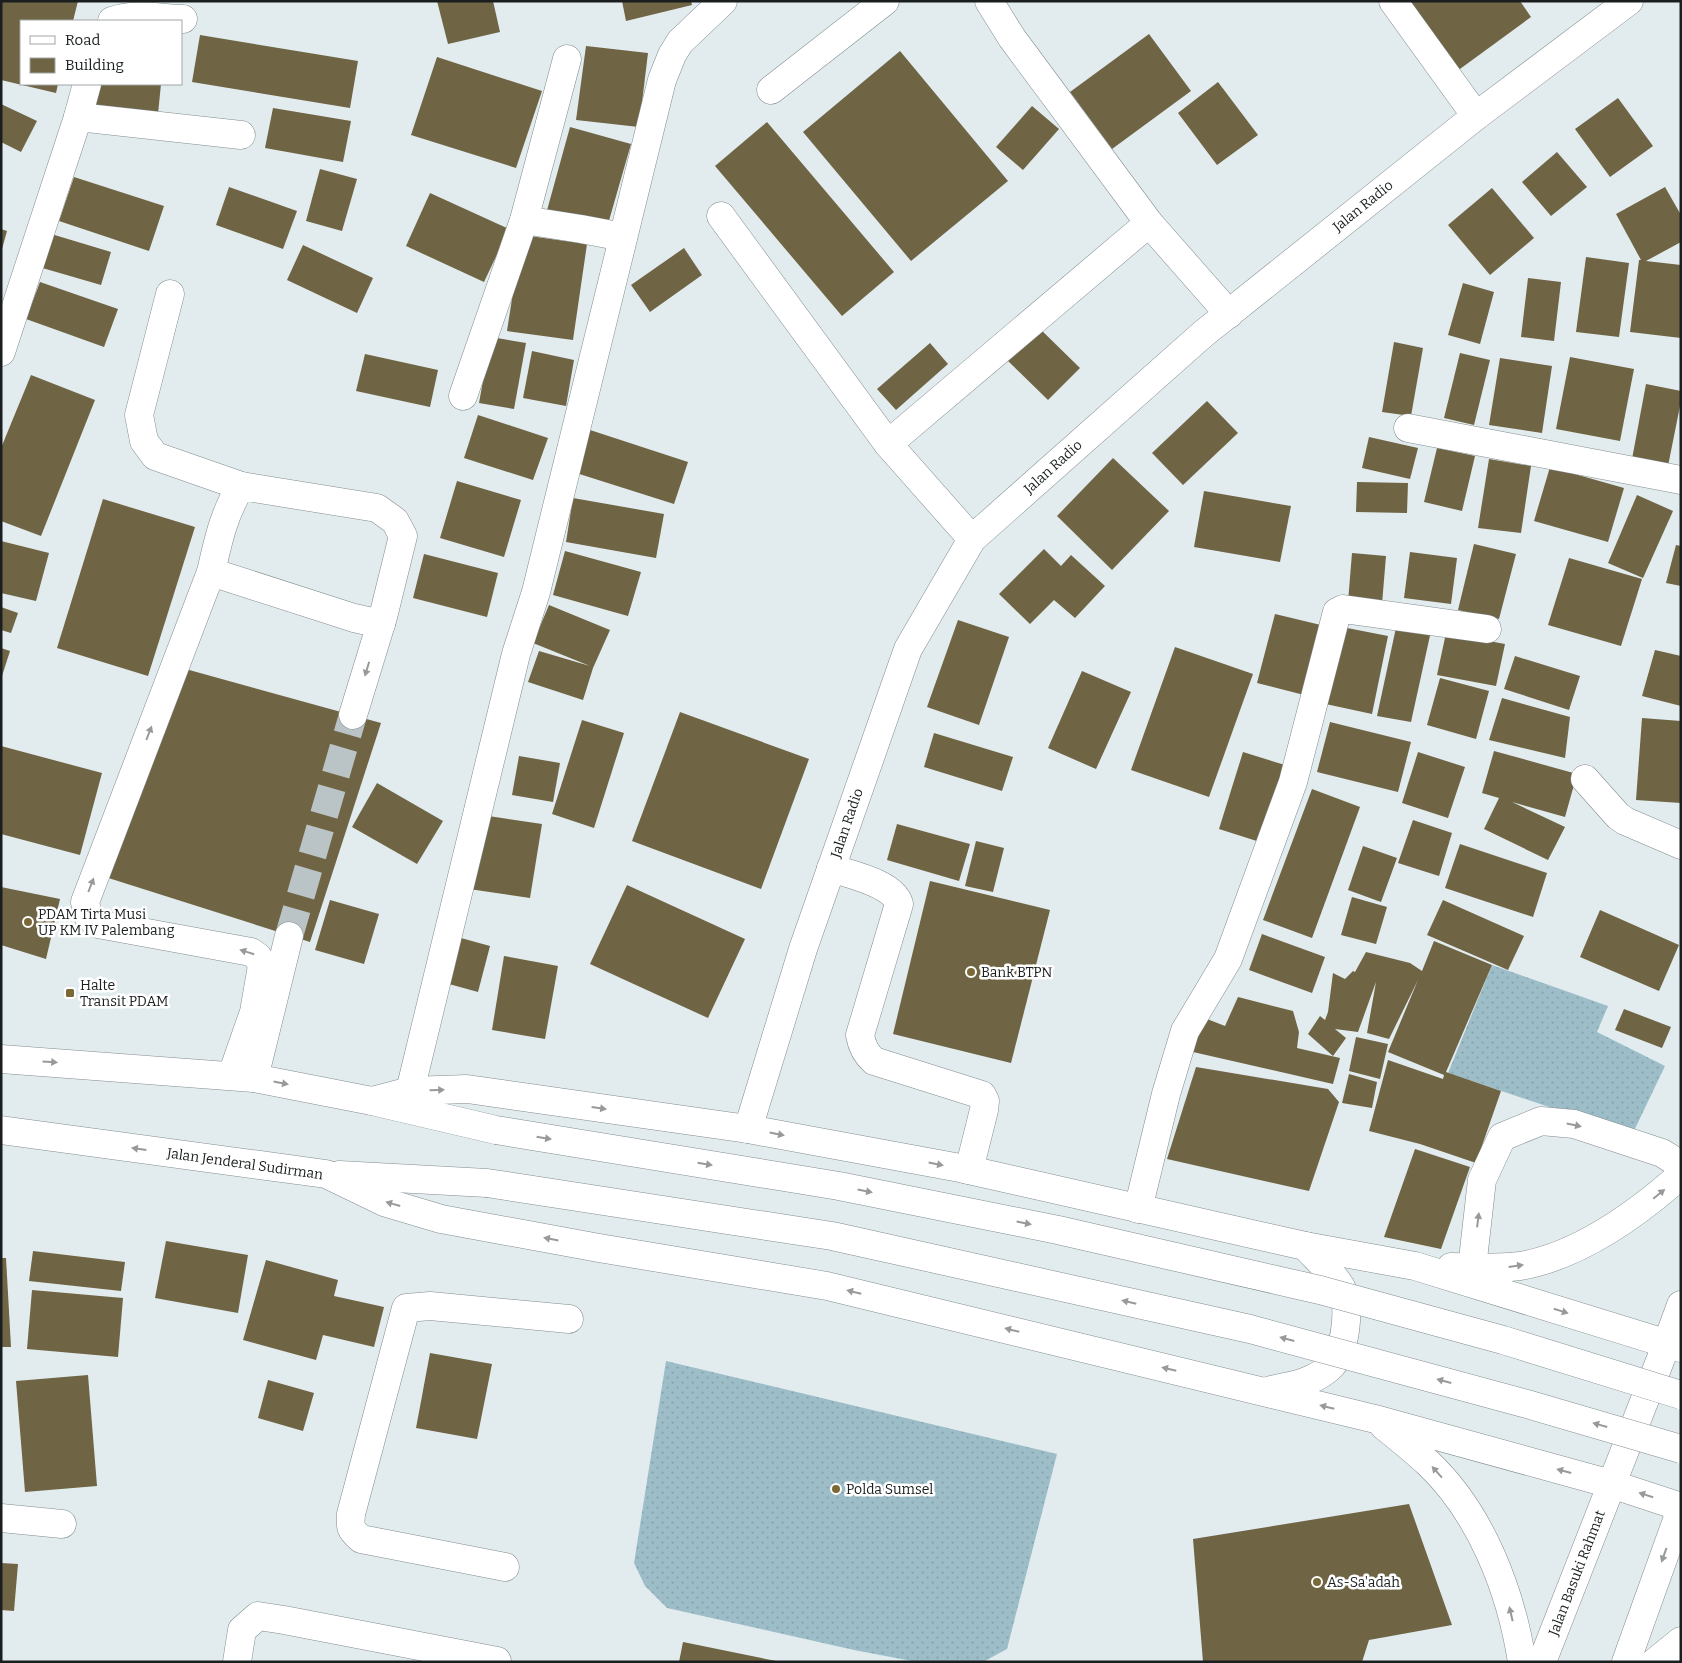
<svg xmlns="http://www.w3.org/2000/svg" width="1682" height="1663" font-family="Bitter,serif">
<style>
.grass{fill:url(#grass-dots)}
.building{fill:#6f6443}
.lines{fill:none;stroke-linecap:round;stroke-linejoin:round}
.minor-tunnel{stroke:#bac3c5;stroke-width:28;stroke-dasharray:28 14;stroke-linecap:butt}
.minor-casing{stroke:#838c8f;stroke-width:29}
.highway-casing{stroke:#838c8f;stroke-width:29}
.minor{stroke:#fff;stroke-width:28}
.highway{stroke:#fff;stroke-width:28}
.highway-bridge-casing{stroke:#838c8f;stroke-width:29;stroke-linecap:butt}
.highway-bridge{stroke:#fff;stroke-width:28}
.oneway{fill:#989a9a}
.poi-dot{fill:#7a6836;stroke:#fff;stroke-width:2}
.labels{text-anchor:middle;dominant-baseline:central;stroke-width:5;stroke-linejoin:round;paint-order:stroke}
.street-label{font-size:14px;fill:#1a1e1f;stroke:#fff}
.poi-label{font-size:14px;fill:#1a1e1f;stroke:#fff;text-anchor:start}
</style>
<defs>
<pattern id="grass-dots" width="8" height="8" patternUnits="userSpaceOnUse" patternTransform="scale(1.25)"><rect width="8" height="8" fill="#9dbec8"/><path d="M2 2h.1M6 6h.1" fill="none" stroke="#87a3ab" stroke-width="1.8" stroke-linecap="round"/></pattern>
</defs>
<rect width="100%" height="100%" fill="#e2ecef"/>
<g class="grass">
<path d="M 1492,965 L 1608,1006 L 1597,1032 L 1665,1066 L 1632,1135 L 1448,1073 Z"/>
<path d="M 666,1361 L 1057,1454 L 1007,1649 L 983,1662 L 917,1662 L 854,1650 L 667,1608 L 645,1586 L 634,1563 Z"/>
</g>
<g class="building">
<path d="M 1,1 L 78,1 L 73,21 L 21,21 L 21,84 L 58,84 L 56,93 L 1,80 Z"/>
<path d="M 437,1 L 493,1 L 500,32 L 448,44 Z"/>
<path d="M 622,1 L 691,1 L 692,5 L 626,21 Z"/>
<path d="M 1406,1 L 1520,1 L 1531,17 L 1449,77 Z"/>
<path d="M 1149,34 L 1191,91 L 1112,149 L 1070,92 Z"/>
<path d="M 200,35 L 358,61 L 350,108 L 192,82 Z"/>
<path d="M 586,46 L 648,53 L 639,127 L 576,120 Z"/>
<path d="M 900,51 L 1008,181 L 911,261 L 803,132 Z"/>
<path d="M 437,57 L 542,91 L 516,168 L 411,135 Z"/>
<path d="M 1218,82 L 1258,135 L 1217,165 L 1178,113 Z"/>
<path d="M 97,84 L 161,84 L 158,114 L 95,109 Z"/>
<path d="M 1618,98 L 1653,146 L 1610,177 L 1575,129 Z"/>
<path d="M 1,104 L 37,121 L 21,152 L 1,142 Z"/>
<path d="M 1032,106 L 1059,129 L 1023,170 L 996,147 Z"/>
<path d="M 273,108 L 351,121 L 343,162 L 265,148 Z"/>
<path d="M 767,122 L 894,272 L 842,316 L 715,166 Z"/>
<path d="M 570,127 L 631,144 L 606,231 L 546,214 Z"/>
<path d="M 1557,152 L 1587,187 L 1551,216 L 1522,182 Z"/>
<path d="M 320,169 L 357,179 L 342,231 L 306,221 Z"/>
<path d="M 74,177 L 164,206 L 149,251 L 59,221 Z"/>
<path d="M 229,187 L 297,211 L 283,249 L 216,225 Z"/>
<path d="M 1665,187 L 1681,215 L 1681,242 L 1646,261 L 1681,265 L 1681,338 L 1630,332 L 1639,260 L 1641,260 L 1616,214 Z"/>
<path d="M 1492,188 L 1534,238 L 1490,275 L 1448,225 Z"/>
<path d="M 430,193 L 509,229 L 484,282 L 406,246 Z"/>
<path d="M 1,229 L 7,231 L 2,249 L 1,249 Z"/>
<path d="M 48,233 L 111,252 L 101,285 L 39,267 Z"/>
<path d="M 522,235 L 587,244 L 573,340 L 507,331 Z"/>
<path d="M 303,245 L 373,278 L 357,313 L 287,280 Z"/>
<path d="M 684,248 L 702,275 L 650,312 L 631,285 Z"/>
<path d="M 1586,257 L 1629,263 L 1619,337 L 1576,332 Z"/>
<path d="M 1528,278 L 1561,282 L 1554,341 L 1521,337 Z"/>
<path d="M 40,282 L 118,309 L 104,347 L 26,319 Z"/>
<path d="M 1463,283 L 1494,292 L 1480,344 L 1448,335 Z"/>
<path d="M 1035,324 L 1080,368 L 1048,400 L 1004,357 Z"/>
<path d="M 491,337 L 526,343 L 514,409 L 479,403 Z"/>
<path d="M 1394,342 L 1423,348 L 1411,416 L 1382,412 Z"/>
<path d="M 930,343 L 948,364 L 896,410 L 877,389 Z"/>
<path d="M 532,351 L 574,360 L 566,406 L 523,398 Z"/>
<path d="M 1460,353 L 1490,360 L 1474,425 L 1444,418 Z"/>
<path d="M 365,354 L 438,370 L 430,407 L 356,391 Z"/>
<path d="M 1570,357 L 1634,369 L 1620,441 L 1556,429 Z"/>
<path d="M 1500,358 L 1552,366 L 1542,433 L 1489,425 Z"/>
<path d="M 31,375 L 95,400 L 41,536 L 1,521 L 1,448 Z"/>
<path d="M 1646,384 L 1681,391 L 1681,401 L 1668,466 L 1632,459 Z"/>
<path d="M 1207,401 L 1238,433 L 1183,485 L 1152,453 Z"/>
<path d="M 478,415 L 548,438 L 533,480 L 464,458 Z"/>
<path d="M 587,429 L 688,462 L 674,504 L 573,472 Z"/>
<path d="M 1369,437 L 1418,448 L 1410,479 L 1362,468 Z"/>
<path d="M 1437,448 L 1475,456 L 1462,511 L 1424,502 Z"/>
<path d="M 1113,458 L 1169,511 L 1112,570 L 1057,516 Z"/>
<path d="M 1489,459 L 1531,466 L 1521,533 L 1478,528 Z"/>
<path d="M 1550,467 L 1624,488 L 1608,542 L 1534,521 Z"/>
<path d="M 457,481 L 521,500 L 504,557 L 440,538 Z"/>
<path d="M 1357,482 L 1408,483 L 1407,513 L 1356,512 Z"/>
<path d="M 1204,491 L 1291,506 L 1280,562 L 1194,547 Z"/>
<path d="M 1637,495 L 1673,511 L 1643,578 L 1608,563 Z"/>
<path d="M 573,498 L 664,514 L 656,558 L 566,542 Z"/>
<path d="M 103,499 L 195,527 L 148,676 L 57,648 Z"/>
<path d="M 1,541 L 49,553 L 36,601 L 1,593 Z"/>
<path d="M 1474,544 L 1516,554 L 1499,619 L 1458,610 Z"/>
<path d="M 1676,545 L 1681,546 L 1681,586 L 1666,583 Z"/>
<path d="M 1044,549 L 1061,566 L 1071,555 L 1105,586 L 1075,618 L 1054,600 L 1030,624 L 999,594 Z"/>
<path d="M 565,551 L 641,572 L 628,616 L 553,595 Z"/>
<path d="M 1410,552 L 1457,558 L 1451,604 L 1404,598 Z"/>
<path d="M 1352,553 L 1386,556 L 1382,604 L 1348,602 Z"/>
<path d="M 424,554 L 498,573 L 487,617 L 413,598 Z"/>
<path d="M 1569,558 L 1642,579 L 1621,646 L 1548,625 Z"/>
<path d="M 549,605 L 610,630 L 593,668 L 583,700 L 528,682 L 539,651 L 590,666 L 533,643 Z"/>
<path d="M 1,607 L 18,613 L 11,633 L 1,630 Z"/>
<path d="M 1275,614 L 1325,626 L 1308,696 L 1257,683 Z"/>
<path d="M 958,620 L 1009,637 L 979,725 L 927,707 Z"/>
<path d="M 1397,623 L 1431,631 L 1411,722 L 1377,716 Z"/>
<path d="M 1337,626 L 1388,636 L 1372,714 L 1321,703 Z"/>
<path d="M 1446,633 L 1505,644 L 1496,686 L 1437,675 Z"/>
<path d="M 1175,647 L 1253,674 L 1209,797 L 1131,770 Z"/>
<path d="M 1,648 L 10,651 L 2,676 L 1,676 Z"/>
<path d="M 1655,650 L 1681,656 L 1681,706 L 1642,696 Z"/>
<path d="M 1515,656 L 1580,676 L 1569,710 L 1504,689 Z"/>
<path d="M 182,668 L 381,723 L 310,942 L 99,875 Z"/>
<path d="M 1082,671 L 1131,692 L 1096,769 L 1048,748 Z"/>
<path d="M 1440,678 L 1489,691 L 1476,739 L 1427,725 Z"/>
<path d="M 1502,698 L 1570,717 L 1565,758 L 1489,740 Z"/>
<path d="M 680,712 L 809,759 L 761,889 L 632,841 Z"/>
<path d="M 1642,718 L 1681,721 L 1681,803 L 1636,800 Z"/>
<path d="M 582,720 L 624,733 L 594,828 L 552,814 Z"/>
<path d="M 1330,722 L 1411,742 L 1398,792 L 1317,772 Z"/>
<path d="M 934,733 L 1013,757 L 1002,791 L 924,767 Z"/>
<path d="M 1,746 L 102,773 L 80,855 L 1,834 Z"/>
<path d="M 1494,751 L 1577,774 L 1565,817 L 1512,802 L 1565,827 L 1548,860 L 1484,829 L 1499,798 L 1482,793 Z"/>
<path d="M 1243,752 L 1288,766 L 1263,843 L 1219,829 Z"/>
<path d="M 1418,752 L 1465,767 L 1448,818 L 1402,803 Z"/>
<path d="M 519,756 L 560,763 L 553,802 L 512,795 Z"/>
<path d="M 377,783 L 443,821 L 417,864 L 352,827 Z"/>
<path d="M 1312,789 L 1360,807 L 1312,938 L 1263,920 Z"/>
<path d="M 482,815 L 542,824 L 530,898 L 469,889 Z"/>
<path d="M 1413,820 L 1452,833 L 1439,876 L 1398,863 Z"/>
<path d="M 897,824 L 970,844 L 959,881 L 887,860 Z"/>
<path d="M 976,841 L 1004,848 L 993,892 L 965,886 Z"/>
<path d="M 1460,844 L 1547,873 L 1533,917 L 1445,888 Z"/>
<path d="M 1363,846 L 1397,858 L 1381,902 L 1348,890 Z"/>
<path d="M 930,881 L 1050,910 L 1011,1063 L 893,1034 Z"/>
<path d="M 627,885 L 745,939 L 708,1018 L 590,964 Z"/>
<path d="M 1,887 L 60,899 L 46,959 L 1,945 Z"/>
<path d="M 1352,897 L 1387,907 L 1376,944 L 1341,935 Z"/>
<path d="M 330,900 L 379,914 L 364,964 L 315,950 Z"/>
<path d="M 1443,900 L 1524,936 L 1508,970 L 1427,935 Z"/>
<path d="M 1600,910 L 1679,945 L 1659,991 L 1580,957 Z"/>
<path d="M 1262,934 L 1325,957 L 1312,993 L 1249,970 Z"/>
<path d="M 461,938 L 490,946 L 478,992 L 449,984 Z"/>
<path d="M 1434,941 L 1492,965 L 1446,1072 L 1501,1091 L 1476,1163 L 1420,1144 L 1369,1131 L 1388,1060 L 1443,1079 L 1444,1075 L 1388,1052 L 1418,980 L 1389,1039 L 1367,1033 L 1376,982 L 1358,1032 L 1335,1029 L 1346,1038 L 1333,1056 L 1308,1034 L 1320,1016 L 1325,1020 L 1328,1012 L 1333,973 L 1345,979 L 1353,971 L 1355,972 L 1366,952 L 1410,963 L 1422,971 Z"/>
<path d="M 504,956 L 558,966 L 545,1039 L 492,1030 Z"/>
<path d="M 1238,997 L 1293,1011 L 1299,1032 L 1297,1048 L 1340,1058 L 1333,1084 L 1193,1052 L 1202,1017 L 1225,1026 Z"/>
<path d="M 1624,1009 L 1671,1027 L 1662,1048 L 1615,1030 Z"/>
<path d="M 1356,1037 L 1388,1044 L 1380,1079 L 1349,1071 Z"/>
<path d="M 1196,1067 L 1328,1089 L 1339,1102 L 1309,1191 L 1167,1159 Z"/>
<path d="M 1349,1074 L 1377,1082 L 1372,1108 L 1342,1103 Z"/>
<path d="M 1415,1149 L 1470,1167 L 1441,1249 L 1384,1237 Z"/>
<path d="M 166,1241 L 248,1255 L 238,1313 L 155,1298 Z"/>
<path d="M 33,1251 L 125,1262 L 121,1291 L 29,1281 Z"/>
<path d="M 1,1258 L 6,1258 L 11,1347 L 1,1347 Z"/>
<path d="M 266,1260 L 338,1280 L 334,1296 L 384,1307 L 374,1347 L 323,1335 L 316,1360 L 243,1340 Z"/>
<path d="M 32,1290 L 123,1298 L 118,1357 L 27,1349 Z"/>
<path d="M 430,1353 L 492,1364 L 477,1439 L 416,1428 Z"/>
<path d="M 88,1375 L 97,1486 L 25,1492 L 16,1381 Z"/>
<path d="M 268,1380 L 314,1393 L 303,1431 L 258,1418 Z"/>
<path d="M 1409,1504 L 1452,1625 L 1369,1640 L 1362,1662 L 1203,1662 L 1193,1539 Z"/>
<path d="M 1,1563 L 18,1564 L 14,1611 L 1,1610 Z"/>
<path d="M 683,1642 L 776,1661 L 776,1662 L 679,1662 Z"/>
</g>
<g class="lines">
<path class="minor-tunnel" d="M 289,936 L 353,715"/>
<g class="minor-casing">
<g id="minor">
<path d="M 989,1 L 1012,38 L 1149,223 L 1229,314"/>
<path d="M 1393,1 L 1476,116"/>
<path d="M 112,21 C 134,13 159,18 183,19"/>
<path d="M 771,90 L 885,1"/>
<path d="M 78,117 L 241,135"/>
<path d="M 721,216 L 888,444 L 972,539"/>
<path d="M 524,220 L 581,229 L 623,237"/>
<path d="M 170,294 L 139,415 L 144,441 L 155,456 L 241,486"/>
<path d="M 1,352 L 78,117 L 87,84"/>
<path d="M 463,396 L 524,220 L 567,59"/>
<path d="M 1408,428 L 1681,480"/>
<path d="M 888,444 L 1149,223"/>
<path d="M 211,572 L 354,618 L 381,624"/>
<path d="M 1585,779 L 1618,816 L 1625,821 L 1681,845"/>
<path d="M 831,868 C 851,875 893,883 899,904 L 860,1035 C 862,1047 866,1054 874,1061 L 982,1095 L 985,1101 L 984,1110 L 969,1170"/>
<path d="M 232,1075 L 254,1012 L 262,966 L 258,957 L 251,952 L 98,924 L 88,916 L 85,902 L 211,572 C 218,541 224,513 241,486 L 377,508 L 395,521 L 403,536 L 383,617 L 353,715"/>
<path d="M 254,1078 L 289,936"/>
<path d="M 410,1091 L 516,654 L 536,592 L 662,80 L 672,55 L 680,42 L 723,1"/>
<path d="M 748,1129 L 803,949 L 908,649 L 972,539 L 1203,334 L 1476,116 L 1629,1"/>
<path d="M 1138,1209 L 1166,1094 L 1185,1031 L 1228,959 L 1293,782 L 1337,612 L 1343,609 L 1487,629"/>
<path d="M 1472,1268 L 1482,1180 L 1502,1137 L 1541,1121 L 1574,1124 L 1662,1153 L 1681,1165"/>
<path d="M 1,1518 L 62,1524"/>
<path d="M 505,1567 L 361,1539 C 350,1529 350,1528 351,1514 L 406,1308 L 430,1306 L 569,1319"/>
<path d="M 237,1662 L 242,1630 L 258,1616 L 284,1620 L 497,1661"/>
</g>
</g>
<g class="highway-casing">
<g id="highway">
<path d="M 1,1059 L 254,1078 L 372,1101 L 496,1130"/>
<path d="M 372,1101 L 410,1091 L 467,1089 L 748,1129 L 960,1168 L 1305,1246 L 1415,1266 L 1681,1348"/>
<path d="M 1,1130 L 326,1174 L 384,1202 L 441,1219 L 599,1248 L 827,1286 L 1375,1419 L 1611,1484 L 1681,1507"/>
<path d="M 339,1175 L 487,1183"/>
<path d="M 1451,1267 C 1474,1268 1497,1269 1520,1266 C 1579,1256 1637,1214 1681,1175"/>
<path d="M 1268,1391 C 1281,1387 1297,1386 1309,1380 C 1317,1377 1326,1371 1332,1365 C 1346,1349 1351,1305 1341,1287 C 1332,1272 1317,1259 1305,1246"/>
<path d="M 1384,1426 C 1399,1438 1414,1450 1428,1463 C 1481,1513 1511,1591 1522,1662"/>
<path d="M 1542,1662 L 1667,1343 L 1681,1305"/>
<path d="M 1626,1662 L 1681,1509"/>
<path d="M 1655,1662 L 1681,1641"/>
</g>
</g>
<use href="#minor" class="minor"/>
<use href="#highway" class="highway"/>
<g class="highway-bridge-casing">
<g id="highway-bridge">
<path d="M 496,1130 L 839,1186 L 1058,1230 L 1320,1290 L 1503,1340 L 1681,1395"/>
<path d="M 487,1183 L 832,1236 L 1250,1329 L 1527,1404 L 1681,1449"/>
</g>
</g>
<use href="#highway-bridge" class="highway-bridge"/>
</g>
<defs><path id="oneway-solid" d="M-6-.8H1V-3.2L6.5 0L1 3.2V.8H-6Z" transform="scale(1.25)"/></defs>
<g class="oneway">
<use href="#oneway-solid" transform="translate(367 669) rotate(107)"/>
<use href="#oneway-solid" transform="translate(149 733) rotate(-69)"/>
<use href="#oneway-solid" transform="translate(91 885) rotate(-69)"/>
<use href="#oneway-solid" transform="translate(247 952) rotate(-163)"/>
<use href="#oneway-solid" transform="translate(50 1062) rotate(4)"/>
<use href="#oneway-solid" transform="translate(281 1083) rotate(11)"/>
<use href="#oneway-solid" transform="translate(437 1090) rotate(-2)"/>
<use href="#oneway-solid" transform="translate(599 1108) rotate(8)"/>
<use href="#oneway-solid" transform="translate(1574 1125) rotate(12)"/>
<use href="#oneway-solid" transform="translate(777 1134) rotate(11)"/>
<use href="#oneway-solid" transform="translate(544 1138) rotate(9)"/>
<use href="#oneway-solid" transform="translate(139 1149) rotate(-172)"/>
<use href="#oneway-solid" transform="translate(705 1164) rotate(9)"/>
<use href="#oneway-solid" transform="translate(936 1164) rotate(11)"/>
<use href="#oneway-solid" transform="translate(865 1191) rotate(11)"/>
<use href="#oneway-solid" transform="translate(1659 1194) rotate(-39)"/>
<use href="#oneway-solid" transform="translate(393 1204) rotate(-164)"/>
<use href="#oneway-solid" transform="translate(1478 1220) rotate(-83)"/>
<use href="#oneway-solid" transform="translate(1024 1223) rotate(11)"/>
<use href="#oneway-solid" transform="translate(551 1239) rotate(-169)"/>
<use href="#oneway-solid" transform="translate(1516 1266) rotate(-8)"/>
<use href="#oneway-solid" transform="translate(854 1292) rotate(-166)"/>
<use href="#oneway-solid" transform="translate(1129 1302) rotate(-167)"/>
<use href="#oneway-solid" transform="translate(1561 1311) rotate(17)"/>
<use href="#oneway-solid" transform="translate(1012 1330) rotate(-166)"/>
<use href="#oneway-solid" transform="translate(1287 1339) rotate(-165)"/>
<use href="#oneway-solid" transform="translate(1169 1369) rotate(-167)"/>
<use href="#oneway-solid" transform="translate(1444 1381) rotate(-165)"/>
<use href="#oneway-solid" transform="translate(1327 1407) rotate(-166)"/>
<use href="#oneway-solid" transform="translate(1600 1425) rotate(-164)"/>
<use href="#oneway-solid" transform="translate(1564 1471) rotate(-165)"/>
<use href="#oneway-solid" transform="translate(1437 1472) rotate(-132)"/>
<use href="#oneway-solid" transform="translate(1646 1495) rotate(-162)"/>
<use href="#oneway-solid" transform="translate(1664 1555) rotate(110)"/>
<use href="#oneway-solid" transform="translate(1511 1614) rotate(-103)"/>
</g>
<g class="poi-dot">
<circle cx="28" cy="922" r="5"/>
<circle cx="971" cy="972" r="5"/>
<rect x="65" y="988" width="10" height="10" rx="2.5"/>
<circle cx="836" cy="1489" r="5"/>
<circle cx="1317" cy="1582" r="5"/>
</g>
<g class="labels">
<g class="street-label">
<text transform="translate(1363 206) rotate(-39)">Jalan Radio</text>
<text transform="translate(1053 467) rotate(-42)">Jalan Radio</text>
<text transform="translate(847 823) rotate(-71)">Jalan Radio</text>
<text transform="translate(245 1164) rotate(8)">Jalan Jenderal Sudirman</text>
<text transform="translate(1577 1573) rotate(-69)">Jalan Basuki Rahmat</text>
</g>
<g class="poi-label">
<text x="38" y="914">PDAM Tirta Musi<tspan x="38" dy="16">UP KM IV Palembang</tspan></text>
<text x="981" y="972">Bank BTPN</text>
<text x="80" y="985">Halte<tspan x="80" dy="16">Transit PDAM</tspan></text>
<text x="846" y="1489">Polda Sumsel</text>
<text x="1327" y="1582">As-Sa'adah</text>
</g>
</g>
<rect width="1682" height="1663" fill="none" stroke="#1a1e1f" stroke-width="5"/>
<rect x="20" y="20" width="162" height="65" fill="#ffffff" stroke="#a3a5a5"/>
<rect x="30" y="36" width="25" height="8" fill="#ffffff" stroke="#a3a5a5"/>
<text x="65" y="45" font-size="15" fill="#1a1e1f">Road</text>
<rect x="30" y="58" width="25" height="15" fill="#6f6443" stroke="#a3a5a5"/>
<text x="65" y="70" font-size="15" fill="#1a1e1f">Building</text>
</svg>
